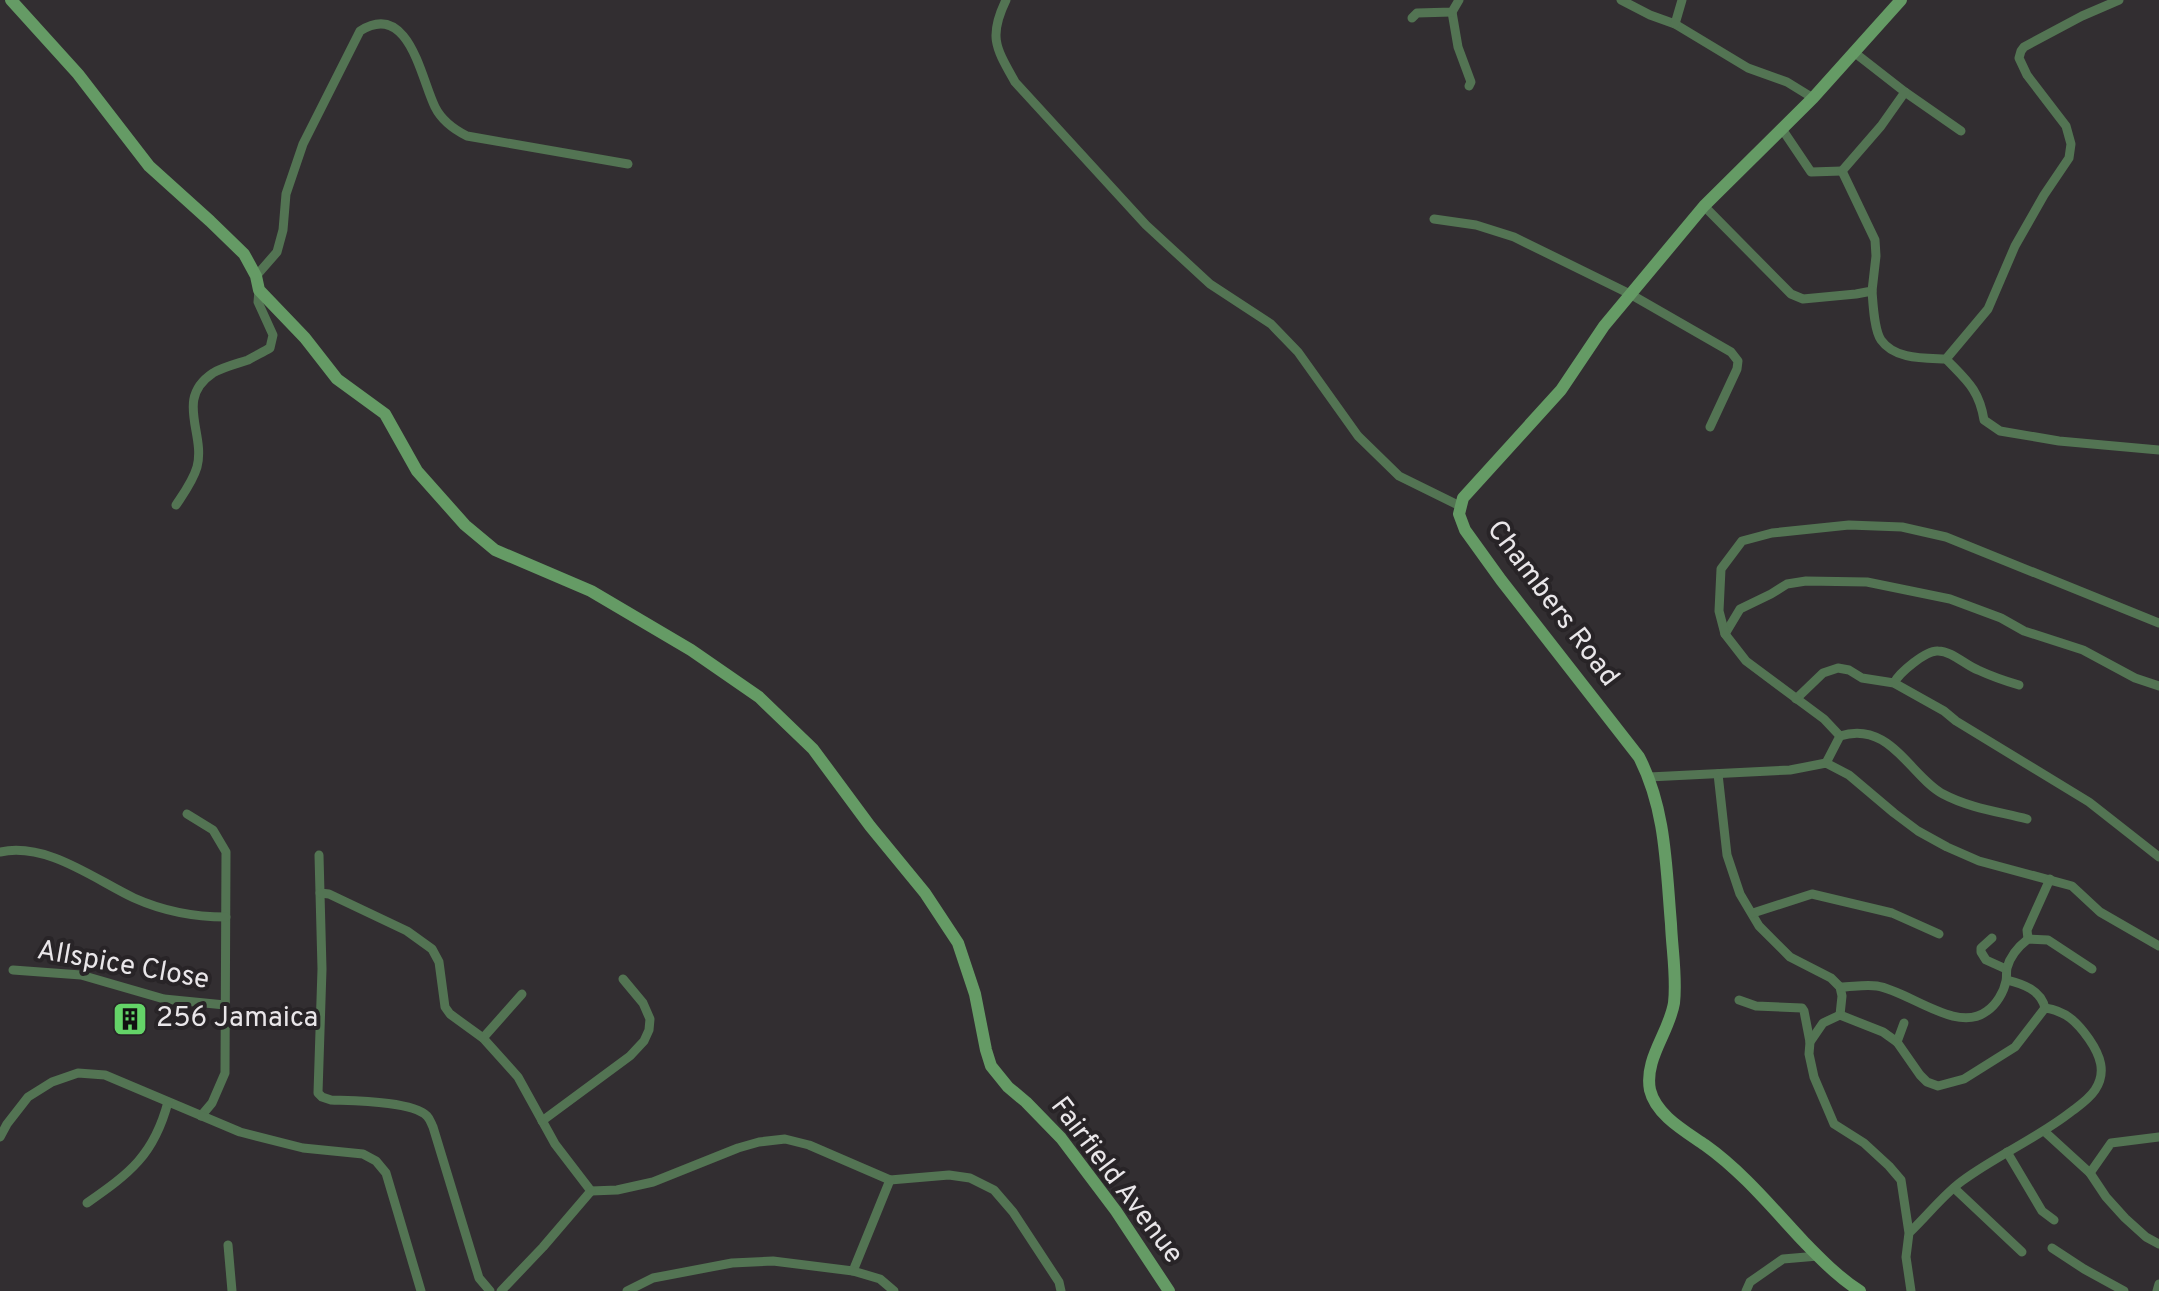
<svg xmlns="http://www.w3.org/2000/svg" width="2159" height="1291" font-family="Overpass,sans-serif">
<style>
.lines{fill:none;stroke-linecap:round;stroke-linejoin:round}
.street{stroke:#537453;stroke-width:9}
.secondary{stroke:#659b65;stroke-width:12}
.labels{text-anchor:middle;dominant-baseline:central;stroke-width:8;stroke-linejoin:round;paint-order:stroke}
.street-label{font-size:28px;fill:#e9e6e9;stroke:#282427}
.poi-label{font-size:28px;fill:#e9e6e9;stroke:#282427;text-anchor:start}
</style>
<rect width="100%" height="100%" fill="#322e31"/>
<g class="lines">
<g class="street">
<path d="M 1006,0 C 988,37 996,48 1015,82 L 1146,225 L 1210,284 L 1271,324 L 1298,352 L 1358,436 L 1399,476 L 1460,506"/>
<path d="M 1621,0 L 1650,15 L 1675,24 L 1748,68 L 1787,82 L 1813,98"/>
<path d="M 1452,12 L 1458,47 L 1471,82 L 1469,86"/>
<path d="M 1412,18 L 1417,13 L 1452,12 L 1459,0"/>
<path d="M 1675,24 L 1682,0"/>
<path d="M 1855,53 L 1905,92 L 1961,131"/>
<path d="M 1782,129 L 1811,172 L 1842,171"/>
<path d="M 1704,206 L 1791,294 L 1803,299 L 1856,294 L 1872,291 L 1876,256 L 1875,240 L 1842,171 L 1881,126 L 1905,92"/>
<path d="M 1434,219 L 1476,225 L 1514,237 L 1630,294 L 1731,352 L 1738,361 L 1737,369 L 1710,427"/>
<path d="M 256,276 L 277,252 L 283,230 L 286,194 L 303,144 L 360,31 C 409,0 421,79 435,107 C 442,121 453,129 467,136 L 628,164"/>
<path d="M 1872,291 C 1873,303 1874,330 1881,340 C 1895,360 1925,358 1946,359 L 1988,309 L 2015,246 L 2044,195 L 2069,158 L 2071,144 L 2066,126 L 2027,75 L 2019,58 L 2021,51 L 2024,47 L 2082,16 L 2119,0"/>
<path d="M 1946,359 C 1966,380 1979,389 1984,420 L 2000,431 L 2059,441 L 2159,450"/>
<path d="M 176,505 C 184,493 193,481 197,467 C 206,433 174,399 213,373 C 223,367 236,364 248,360 C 255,356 263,352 270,348 L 273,335 L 258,302 L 259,290"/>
<path d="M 1725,634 L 1740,609 L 1771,594 L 1787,584 L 1806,581 L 1867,582 L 1950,599 L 2001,618 L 2024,631 L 2083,650 L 2135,678 L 2159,686"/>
<path d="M 1894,683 C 1899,673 1926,650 1938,651 C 1952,651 1965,665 1978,670 C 1991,676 2005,681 2019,685"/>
<path d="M 1796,699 L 1823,673 L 1838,668 L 1849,670 L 1862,678 L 1894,683 L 1944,711 L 1956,721 L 2089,802 L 2159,857"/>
<path d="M 1840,736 L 1824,719 L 1746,661 L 1725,634 L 1719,611 L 1721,569 L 1742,541 L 1772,533 L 1849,525 L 1902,527 L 1946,537 L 2159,623"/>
<path d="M 1826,763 L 1840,736 C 1890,720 1910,776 1943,794 C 1969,808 2000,812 2027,819"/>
<path d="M 1718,774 L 1727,855 L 1740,894 L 1759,926 L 1790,957 L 1831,978 L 1840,987 L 1842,996 L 1840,1015"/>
<path d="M 1649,777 L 1790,770 L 1826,763 L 1849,775 L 1894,813 L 1918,831 L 1947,847 L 1979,861 L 2072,886 L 2100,912 L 2159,946"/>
<path d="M 187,814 L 213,830 L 226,852 L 225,1073 L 212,1103 L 201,1116"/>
<path d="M 0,852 C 47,842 94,879 134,898 C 163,911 194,917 226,917"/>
<path d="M 319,855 L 322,969 L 318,1093 L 322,1097 L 331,1100 C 352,1101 412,1101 427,1116 C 430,1119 431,1123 433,1127 L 479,1278 L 490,1291"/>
<path d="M 320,893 L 329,894 L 407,931 L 432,949 L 439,962 L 445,1007 L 450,1014 L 483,1038 L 518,1077 L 555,1144 L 591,1191"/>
<path d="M 1753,913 L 1812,894 L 1892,913 L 1939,934"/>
<path d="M 1992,938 L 1981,948 L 1981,952 L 1986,960 L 2006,969"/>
<path d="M 2028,939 L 2027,930 L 2050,879"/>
<path d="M 13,970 L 81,975 L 164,999 L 225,1005"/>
<path d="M 2007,980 C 2023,984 2041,990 2045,1008"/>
<path d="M 1840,987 C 1852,987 1865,984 1877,986 C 1909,991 1957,1034 1987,1011 C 1996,1005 2004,992 2006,981 C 2007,977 2006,972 2007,968 C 2010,956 2019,946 2028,939 L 2048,940 L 2092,969"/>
<path d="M 1739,1000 L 1756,1006 L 1802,1008 L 1804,1011 L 1810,1042"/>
<path d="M 483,1038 L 522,994"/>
<path d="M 1897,1042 L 1904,1023"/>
<path d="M 542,1121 L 630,1056 L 644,1041 L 649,1030 L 650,1019 L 643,1003 L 623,979"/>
<path d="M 2044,1131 L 2090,1173 L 2106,1197 L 2125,1218 L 2146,1237 L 2159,1244"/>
<path d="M 0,1137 L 7,1124 L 28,1097 L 52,1082 L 78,1073 L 105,1075 L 240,1132 L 303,1148 L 363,1154 L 376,1161 L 386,1173 L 421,1291"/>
<path d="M 2007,1152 L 2042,1211 L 2054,1220"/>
<path d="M 2090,1173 L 2111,1143 L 2159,1137"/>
<path d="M 1954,1188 L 2022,1252"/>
<path d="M 591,1191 L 617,1190 L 653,1182 L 738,1148 L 759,1142 L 785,1139 L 809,1145 L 890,1180 L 949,1175 L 970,1178 L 994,1190 L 1013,1212 L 1059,1282 L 1061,1291"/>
<path d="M 87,1203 C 130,1173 154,1155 168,1102"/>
<path d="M 1909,1233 C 1927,1216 1943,1195 1962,1181 C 1997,1155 2038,1138 2072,1111 C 2080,1105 2089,1099 2095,1090 C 2107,1072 2100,1055 2089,1039 C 2077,1022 2066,1011 2045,1008 L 2015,1047 L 1964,1079 L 1938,1086 L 1927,1082 L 1920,1075 L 1897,1042 L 1883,1032 L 1840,1015 L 1823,1023 L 1810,1042 L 1809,1054 L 1814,1077 L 1834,1124 L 1864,1143 L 1889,1166 L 1901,1180 L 1909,1233 L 1906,1257 L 1911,1291"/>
<path d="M 228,1245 L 232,1291"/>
<path d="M 2052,1248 L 2084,1269 L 2124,1291"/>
<path d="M 853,1271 L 890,1180"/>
<path d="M 501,1291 L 543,1247 L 591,1191"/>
<path d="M 627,1291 L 653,1278 L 732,1263 L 773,1261 L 853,1271 L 880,1279 L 894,1291"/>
<path d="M 1746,1291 L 1750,1282 L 1783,1259 L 1818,1256"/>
<path d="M 2157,1291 L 2159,1284"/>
</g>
<g class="secondary">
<path d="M 11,0 L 78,74 L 149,166 L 210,221 L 244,254 L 256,276 L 259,290 L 305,338 L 337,379 L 385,414 L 417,471 L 465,525 L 495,550 L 591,591 L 691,650 L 759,697 L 813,749 L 870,826 L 925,893 L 958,943 L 975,994 L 986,1050 L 991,1066 L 1008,1087 L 1026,1102 L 1061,1138 L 1116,1211 L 1169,1291"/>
<path d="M 1860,1291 C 1839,1278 1823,1261 1805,1243 C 1773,1209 1743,1172 1705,1145 C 1685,1131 1656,1115 1650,1090 C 1644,1059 1669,1033 1674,1003 C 1677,977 1672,950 1671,924 C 1666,867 1666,809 1639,757 L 1501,580 L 1465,530 L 1459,514 L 1463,498 L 1561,390 L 1604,326 L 1704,206 L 1813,98 L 1901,0"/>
</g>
</g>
<defs>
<g id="building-square" transform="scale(1.8)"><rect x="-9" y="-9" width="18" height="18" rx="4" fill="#64d468" stroke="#282427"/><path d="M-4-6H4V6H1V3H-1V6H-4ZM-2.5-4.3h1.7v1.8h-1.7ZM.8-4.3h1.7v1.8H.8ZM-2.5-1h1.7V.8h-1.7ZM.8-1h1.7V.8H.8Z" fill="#111"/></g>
</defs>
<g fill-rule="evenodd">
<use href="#building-square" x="130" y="1019"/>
</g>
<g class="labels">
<g class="street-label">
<text transform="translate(1552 604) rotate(53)">Chambers Road</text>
<text transform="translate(123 966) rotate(10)">Allspice Close</text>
<text transform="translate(1116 1181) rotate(53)">Fairfield Avenue</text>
</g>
<g class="poi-label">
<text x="156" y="1019">256 Jamaica</text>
</g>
</g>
</svg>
